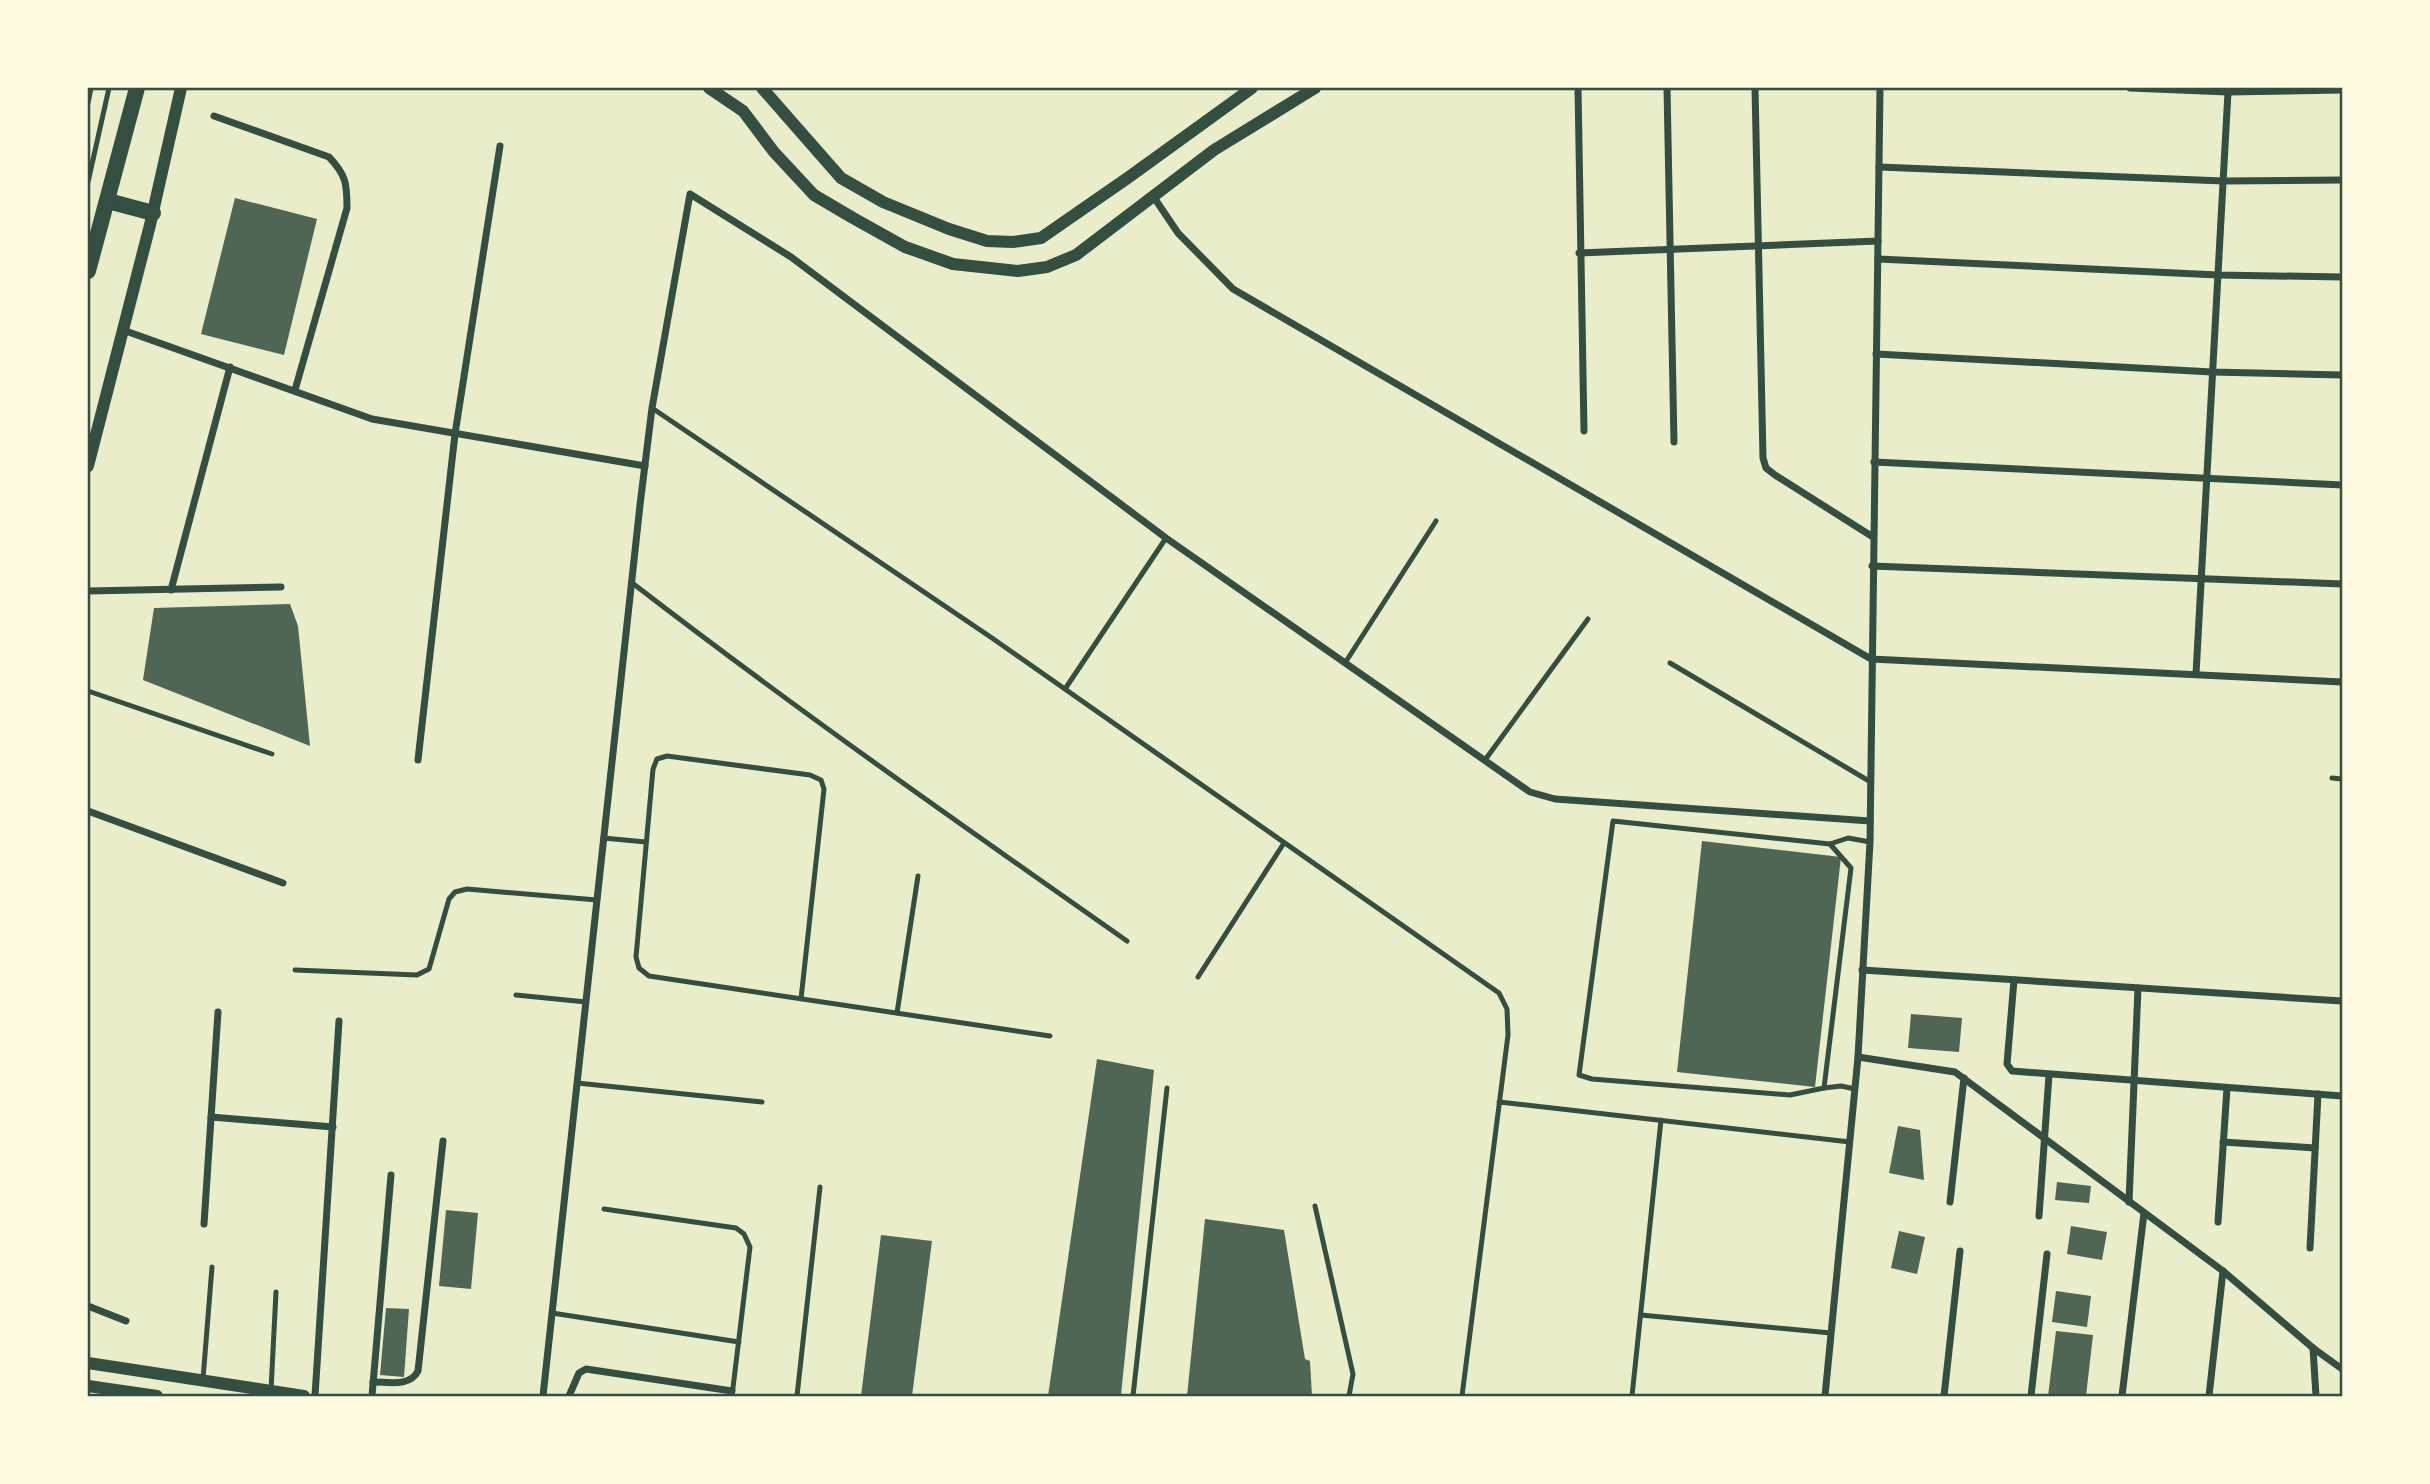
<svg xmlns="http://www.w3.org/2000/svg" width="2430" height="1484" font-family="Signika,sans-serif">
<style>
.building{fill:#4f6655}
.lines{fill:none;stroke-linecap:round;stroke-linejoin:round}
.service{stroke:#344e41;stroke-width:5}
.minor{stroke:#344e41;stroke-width:7}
.tertiary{stroke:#344e41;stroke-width:12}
.trunk{stroke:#344e41;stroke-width:16}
.neatline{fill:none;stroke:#344e41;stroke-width:2.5}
</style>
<rect width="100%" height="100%" fill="#e9edc9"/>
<g class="building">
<path d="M 235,198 L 317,219 L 284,355 L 201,334 Z"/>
<path d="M 290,604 L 298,626 L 310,746 L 143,680 L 154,608 Z"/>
<path d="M 1702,841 L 1841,857 L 1815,1087 L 1677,1072 Z"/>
<path d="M 1911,1014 L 1962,1018 L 1959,1052 L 1908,1048 Z"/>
<path d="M 1097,1059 L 1154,1070 L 1121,1395 L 1048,1396 Z"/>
<path d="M 1898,1126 L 1920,1130 L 1924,1180 L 1889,1173 Z"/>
<path d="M 2057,1182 L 2091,1186 L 2089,1203 L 2055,1200 Z"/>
<path d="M 446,1210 L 478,1213 L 471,1289 L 439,1286 Z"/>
<path d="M 1205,1219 L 1284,1230 L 1305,1359 L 1310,1361 L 1312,1396 L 1187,1396 Z"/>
<path d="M 2071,1226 L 2107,1232 L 2102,1260 L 2067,1254 Z"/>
<path d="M 1899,1231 L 1925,1237 L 1917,1274 L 1891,1268 Z"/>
<path d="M 881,1235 L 932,1241 L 912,1396 L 861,1396 Z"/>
<path d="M 2056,1291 L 2091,1296 L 2087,1327 L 2052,1322 Z"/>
<path d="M 386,1308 L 409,1309 L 404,1377 L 380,1375 Z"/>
<path d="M 2056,1331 L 2093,1335 L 2086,1396 L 2048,1396 Z"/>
</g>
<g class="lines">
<g class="service">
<path d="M 88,103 L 91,88"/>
<path d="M 88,182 L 109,88"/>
<path d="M 652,408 L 992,638 L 1499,993 L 1507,1009 L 1508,1035 L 1462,1396"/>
<path d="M 631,582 C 793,707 960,824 1127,941"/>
<path d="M 1345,663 L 1436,521"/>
<path d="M 1670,663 L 1869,781"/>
<path d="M 1065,689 L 1166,538"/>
<path d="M 88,691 L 272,754"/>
<path d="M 1485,760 L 1588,619"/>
<path d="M 2332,778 L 2342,779"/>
<path d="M 603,838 L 646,842"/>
<path d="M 295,970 L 417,975 L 429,969 L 449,899 L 455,892 L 467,889 L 597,900"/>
<path d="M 1198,977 L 1284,843"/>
<path d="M 516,995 L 586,1002"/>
<path d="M 801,999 L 824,789 L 821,780 L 810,775 L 667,756 L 657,759 L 653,769 L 636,957 L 639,968 L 649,976 L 1050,1036"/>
<path d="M 897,1013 L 918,876"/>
<path d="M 577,1083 L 762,1102"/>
<path d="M 1824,1088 L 1851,868 L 1830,844"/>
<path d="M 1855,1089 L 1841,1086 L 1824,1088 L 1790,1095 L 1592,1079 L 1579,1075 L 1613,821 L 1830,844 L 1848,838 L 1870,842"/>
<path d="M 1499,1102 L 1850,1142"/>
<path d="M 1315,1206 L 1353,1374 L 1349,1396"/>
<path d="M 604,1209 L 736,1228 L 744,1234 L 750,1247 L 732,1396"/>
<path d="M 552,1313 L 739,1342"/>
<path d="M 1641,1315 L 1831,1333"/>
<path d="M 203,1379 L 212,1267"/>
<path d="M 271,1390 L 276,1292"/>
<path d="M 797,1396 L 820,1187"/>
<path d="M 1133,1396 L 1167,1088"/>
<path d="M 1632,1396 L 1661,1120"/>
</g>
<g class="minor">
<path d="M 1578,88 L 1584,431"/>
<path d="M 1667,88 L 1674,442"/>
<path d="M 1755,88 L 1763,458 L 1766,468 L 1775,475 L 1873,537"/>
<path d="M 2130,88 L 2228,92 L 2342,90"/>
<path d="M 214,116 L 329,157 C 346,175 347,183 347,208 L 295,390"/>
<path d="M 1879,167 L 2223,181 L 2342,180"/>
<path d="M 1153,196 L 1178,233 L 1233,289 L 1871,659 L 2342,682"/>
<path d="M 1579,253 L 1878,241"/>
<path d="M 1878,259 L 2218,275 L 2342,277"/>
<path d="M 123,330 L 372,419 L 645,466"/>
<path d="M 1876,354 L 2212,372 L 2342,375"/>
<path d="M 1874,462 L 2342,485"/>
<path d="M 1872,566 L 2342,584"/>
<path d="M 171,590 L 230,367"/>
<path d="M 88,591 L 281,587"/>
<path d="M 2196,674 L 2228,92"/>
<path d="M 418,760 L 455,434 L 500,146"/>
<path d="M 88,811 L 283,883"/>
<path d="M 1862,970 L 2342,1001"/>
<path d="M 2014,980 L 2007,1064 L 2012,1071 L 2342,1096"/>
<path d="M 1858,1057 L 1955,1072 L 2223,1271 L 2313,1348 L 2342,1369"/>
<path d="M 211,1117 L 333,1127"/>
<path d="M 2223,1142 L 2315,1148"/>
<path d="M 1950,1202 L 1964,1078"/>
<path d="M 2129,1202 L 2138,988"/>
<path d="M 2039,1216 L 2049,1075"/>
<path d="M 2218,1222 L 2227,1088"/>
<path d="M 204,1224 L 218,1012"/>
<path d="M 2310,1248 L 2318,1094"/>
<path d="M 88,1306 L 126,1321"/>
<path d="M 2313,1348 L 2316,1396"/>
<path d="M 373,1382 C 389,1382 410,1387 418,1371 L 443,1141"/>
<path d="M 315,1396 L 339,1021"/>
<path d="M 372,1396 L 391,1175"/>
<path d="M 543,1396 L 640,505 L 652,408 L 690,194 L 791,257 L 1166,538 L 1530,792 L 1555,799 L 1870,821"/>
<path d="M 569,1396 L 579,1373 L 586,1369 L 732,1391"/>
<path d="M 1825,1396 L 1858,1057 L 1870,842 L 1880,88"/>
<path d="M 1944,1396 L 1960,1251"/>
<path d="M 2031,1396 L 2047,1254"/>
<path d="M 2122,1396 L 2144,1213"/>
<path d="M 2209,1396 L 2223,1271"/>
</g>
<g class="tertiary">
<path d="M 709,88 L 743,111 L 774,152 L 814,195 L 853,218 L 905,247 L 953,264 L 1018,271 L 1047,267 L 1076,255 L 1214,150 L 1315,88"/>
<path d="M 762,88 L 841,178 L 883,202 L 949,229 L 987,241 L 1013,242 L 1041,238 L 1129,177 L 1252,88"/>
<path d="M 88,466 L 150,225 L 181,88"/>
<path d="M 88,1363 L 304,1396"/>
<path d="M 88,1386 L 157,1396"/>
</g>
<g class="trunk">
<path d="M 108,201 L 153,213"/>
<path d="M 88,271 L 137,88"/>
</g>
</g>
<rect width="2430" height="1484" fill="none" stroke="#fefae0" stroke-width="178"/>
<rect x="89" y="89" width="2252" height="1306" class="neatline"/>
</svg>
